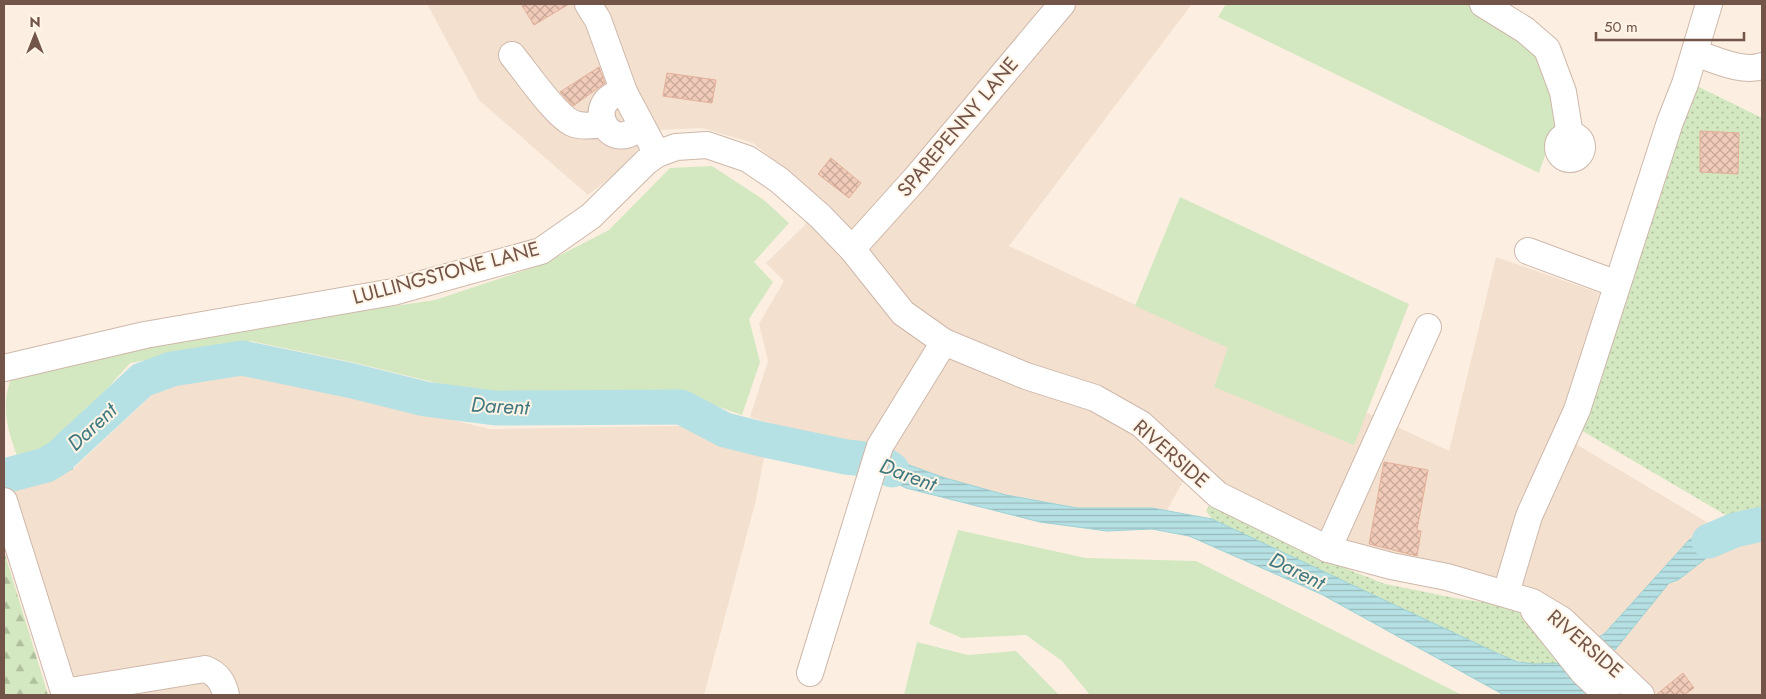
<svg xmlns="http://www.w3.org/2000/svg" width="1766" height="699" font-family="Jost,sans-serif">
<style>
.residential{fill:#f3e0cf}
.grass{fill:#d3e8c0}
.forest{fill:url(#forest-firs)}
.park{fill:url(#park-dots)}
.water{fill:url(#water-rules);stroke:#9cd1d6}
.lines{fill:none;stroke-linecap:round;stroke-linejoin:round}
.river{stroke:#b6e1e4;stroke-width:35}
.building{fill:url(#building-cross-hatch);stroke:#e3b099}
.minor-casing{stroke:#ceb8ab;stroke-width:28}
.minor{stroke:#fff;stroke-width:26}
.labels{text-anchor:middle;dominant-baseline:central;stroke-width:4;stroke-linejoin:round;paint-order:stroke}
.street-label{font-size:20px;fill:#725448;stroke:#fff4e6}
.water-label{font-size:21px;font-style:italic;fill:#3f787f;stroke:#fff4e6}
</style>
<defs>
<pattern id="forest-firs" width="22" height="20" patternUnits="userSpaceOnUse" patternTransform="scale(1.25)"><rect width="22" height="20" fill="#d3e8c0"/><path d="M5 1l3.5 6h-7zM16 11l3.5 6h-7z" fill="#b0bf9e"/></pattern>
<pattern id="park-dots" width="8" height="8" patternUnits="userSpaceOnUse" patternTransform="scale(1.25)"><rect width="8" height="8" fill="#d3e8c0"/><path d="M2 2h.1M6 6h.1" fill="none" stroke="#b0bf9e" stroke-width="1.8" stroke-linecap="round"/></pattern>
<pattern id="water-rules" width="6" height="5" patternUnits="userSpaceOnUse" patternTransform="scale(1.25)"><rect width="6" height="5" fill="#b6e1e4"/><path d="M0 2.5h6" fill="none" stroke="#98b9bb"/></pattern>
<pattern id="building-cross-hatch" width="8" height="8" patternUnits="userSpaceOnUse" patternTransform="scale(1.25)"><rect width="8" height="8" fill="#f1cbb9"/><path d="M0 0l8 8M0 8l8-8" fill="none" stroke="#c8a798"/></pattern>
</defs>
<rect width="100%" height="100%" fill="#fcefe1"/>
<g class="residential">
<path d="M 427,4 L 1192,4 L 1009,246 L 1449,451 L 1496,257 L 1599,293 L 1564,437 L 1717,528 L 1762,527 L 1762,695 L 1611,695 L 1520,588 L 1343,551 L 1228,492 L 1194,462 L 1167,510 L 1077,508 L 1006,495 L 945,478 L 895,460 L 884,453 L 849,448 L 750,417 L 768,361 L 759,324 L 784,281 L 766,263 L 804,226 L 822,199 L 753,143 L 702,128 L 657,130 L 616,173 L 588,195 L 479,100 Z"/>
<path d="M 240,369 L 490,429 L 679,426 L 727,445 L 744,445 L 765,452 L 756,500 L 704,695 L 75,695 L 12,488 L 73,469 L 170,378 Z"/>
</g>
<g class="grass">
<path d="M 1226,4 L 1470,4 L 1526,37 L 1552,72 L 1561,108 L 1539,173 L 1218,17 Z"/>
<path d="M 712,166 L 764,200 L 789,223 L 754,262 L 773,282 L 749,319 L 760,362 L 742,415 L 677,392 L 497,398 L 356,363 L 251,341 L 130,363 L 53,449 L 19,461 C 8,431 0,409 11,378 L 200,335 L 435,300 L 541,265 L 609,230 L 670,168 Z"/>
<path d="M 1180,197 L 1409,304 L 1354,445 L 1214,387 L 1228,348 L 1135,306 Z"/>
<path d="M 958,530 L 1086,558 L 1196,561 L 1462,695 L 1090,695 L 1062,661 L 1026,635 L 962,638 L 929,624 Z"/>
<path d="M 917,642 L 968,655 L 1016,651 L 1059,695 L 904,695 Z"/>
</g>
<path class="forest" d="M 4,551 L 48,695 L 4,695 Z"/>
<g class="park">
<path d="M 1695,85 L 1762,118 L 1762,516 L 1729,517 L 1579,429 Z"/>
<path d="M 1212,501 L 1352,571 L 1385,584 L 1460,599 L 1513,606 L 1568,660 C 1553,672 1518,662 1501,655 L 1212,519 L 1206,511 Z"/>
</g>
<g class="water">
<path d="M 849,448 L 884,453 L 895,460 L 945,478 L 1006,495 L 1077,508 L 1152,508 L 1212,519 L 1501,655 L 1518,662 L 1534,664 L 1564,663 L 1605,633 L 1689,540 L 1717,525 L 1752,512 L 1757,537 L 1723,545 L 1678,580 L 1669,583 L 1606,661 L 1628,695 L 1504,695 L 1321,594 L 1189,536 L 1152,529 L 1107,531 L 1040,522 L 906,488 L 889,480 L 880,471 L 866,467 L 843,465 Z"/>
<path d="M 53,449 L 73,469 L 4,491 L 4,464 Z"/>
</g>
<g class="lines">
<g class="river">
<path d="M 4,476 L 46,465 L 59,457 L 142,380 L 172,369 L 242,358 L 353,381 L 425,399 L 495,408 L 681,407 L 725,430 L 765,440 L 846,457 L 865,459 L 885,465 L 892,470"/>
<path d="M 1709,541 L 1735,530 L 1762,524"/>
</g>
</g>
<g class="building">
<path d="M 521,4 L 569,4 L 534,25 Z"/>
<path d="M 599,67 L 605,83 L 573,106 L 560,92 Z"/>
<path d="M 667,73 L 716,80 L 712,103 L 663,96 Z"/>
<path d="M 1700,131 L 1739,133 L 1738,174 L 1700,172 Z"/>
<path d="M 831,158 L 861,183 L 849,198 L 818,174 Z"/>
<path d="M 1384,462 L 1428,470 L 1417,530 L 1421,531 L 1417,556 L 1369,544 Z"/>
<path d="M 1683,673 L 1694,688 L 1684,695 L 1656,695 Z"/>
</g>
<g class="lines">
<g class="minor-casing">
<g id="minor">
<path d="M 588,4 L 598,20 L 624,92 L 657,154"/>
<path d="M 1483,4 L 1525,30 L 1547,49 L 1563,92 L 1570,135"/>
<path d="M 1695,53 C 1714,59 1742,73 1762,66"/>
<path d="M 512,55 C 526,72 554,114 572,123 C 581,127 592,126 603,124"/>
<path d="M 624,92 C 579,100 611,159 640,125"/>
<circle cx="1570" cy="147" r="12"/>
<path d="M 852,249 L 915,179 L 1062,4"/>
<path d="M 1528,251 L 1617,284"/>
<path d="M 4,368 L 145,335 L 393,292 L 541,251 L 591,216 L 646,162 L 657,154 L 676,147 L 707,145 L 748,159 L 779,180 L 820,216 L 852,249 L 903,313 L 944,342 L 1026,376 L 1095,398 L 1141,424 L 1218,495 L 1328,549 L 1391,566 L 1447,577 L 1532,602 L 1562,620 L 1641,695"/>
<path d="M 4,501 L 65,695"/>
<path d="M 1328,549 L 1428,327"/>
<path d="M 1506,593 L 1529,516 L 1577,410 L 1670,122 L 1685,84 L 1709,4"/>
<path d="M 1534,611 L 1583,672 L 1607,695"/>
<path d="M 810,673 L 880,446 L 944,342"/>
<path d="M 64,692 L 205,669 C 218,674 223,682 226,695"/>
</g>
</g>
<use href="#minor" class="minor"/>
</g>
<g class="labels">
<g class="street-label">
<text transform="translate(958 127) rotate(-50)">SPAREPENNY LANE</text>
<text transform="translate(446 273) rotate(-15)">LULLINGSTONE LANE</text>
<text transform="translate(1171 454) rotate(41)">RIVERSIDE</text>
<text transform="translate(1585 644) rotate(41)">RIVERSIDE</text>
</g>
<g class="water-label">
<text transform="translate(500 406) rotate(3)">Darent</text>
<text transform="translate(92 427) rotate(-43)">Darent</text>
<text transform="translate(908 475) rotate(20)">Darent</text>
<text transform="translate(1297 571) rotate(26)">Darent</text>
</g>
</g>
<rect width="1766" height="699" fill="none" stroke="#725448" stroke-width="10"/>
<g transform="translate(35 35)" stroke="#fff4e6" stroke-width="4" paint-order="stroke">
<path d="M0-4L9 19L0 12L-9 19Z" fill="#725448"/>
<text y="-8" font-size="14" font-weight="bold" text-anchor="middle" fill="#725448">N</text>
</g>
<path d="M1596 32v8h148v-8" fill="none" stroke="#725448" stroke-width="2.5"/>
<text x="1604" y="32" font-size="15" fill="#725448" stroke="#fff4e6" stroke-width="4" paint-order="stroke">50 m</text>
</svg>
